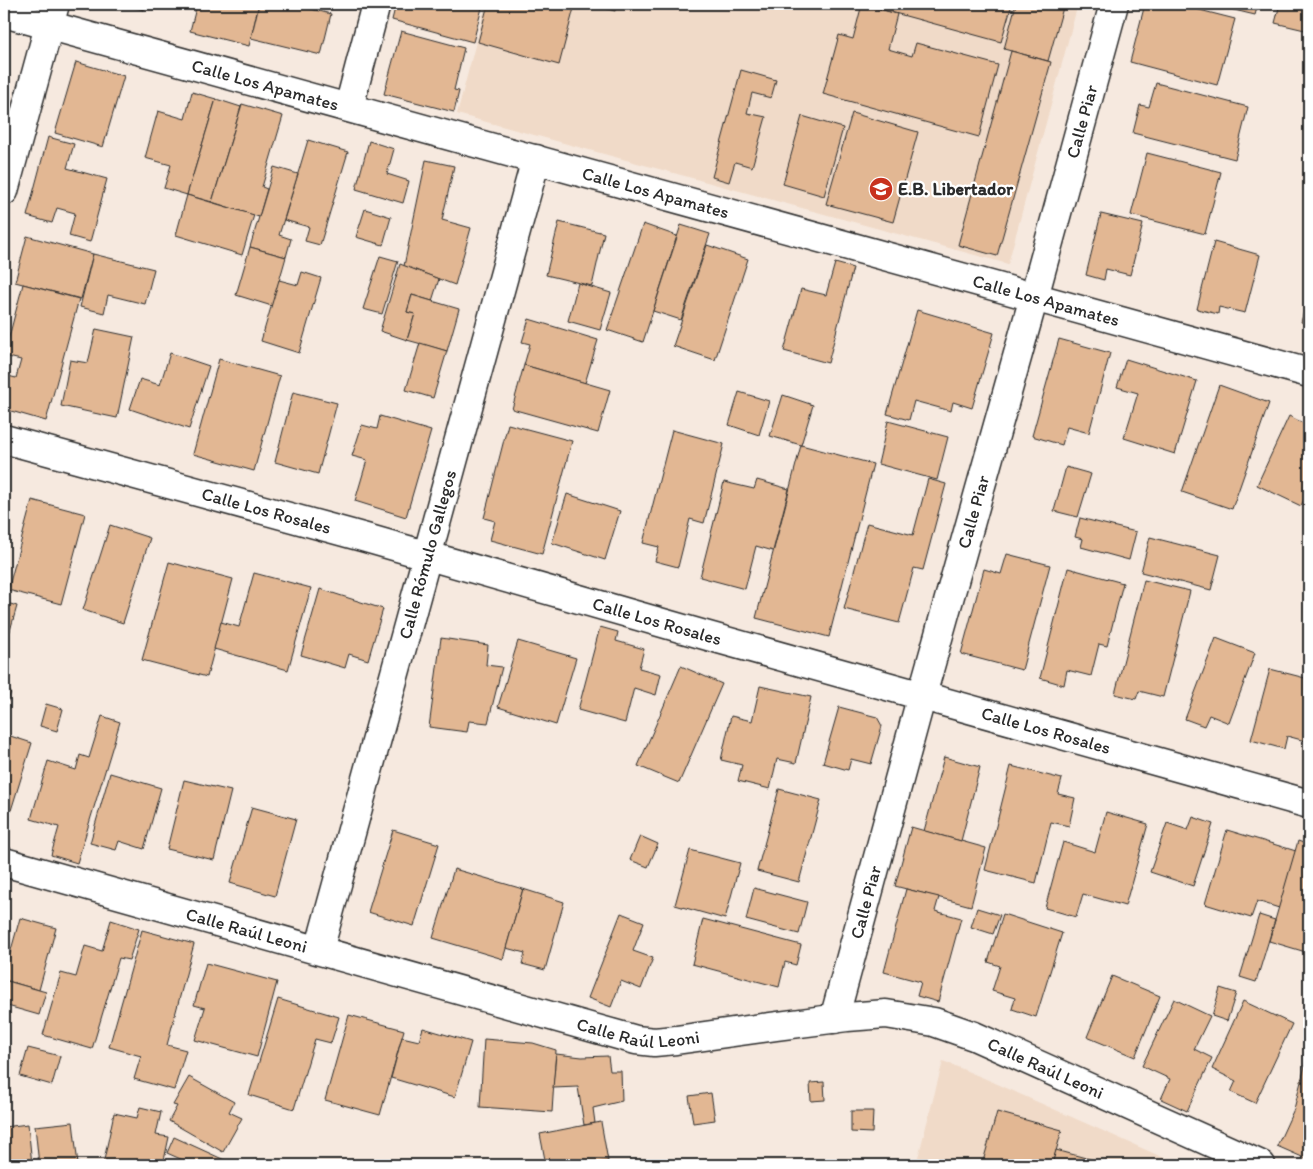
<svg xmlns="http://www.w3.org/2000/svg" width="1313" height="1169" font-family="Itim,sans-serif">
<style>
.built{fill:#f0dac8}
.building{fill:#e2b793;stroke:#2b2b2b}
.lines{fill:none;stroke-linecap:round;stroke-linejoin:round}
.street-casing{stroke:#2b2b2b;stroke-width:31}
.street{stroke:#fff;stroke-width:28}
.labels{text-anchor:middle;dominant-baseline:central;stroke-width:4.5;stroke-linejoin:round;paint-order:stroke}
.street-label{font-size:18px;fill:#2b2b2b;stroke:#fff}
.poi-label{font-size:18px;font-weight:bold;fill:#2b2b2b;stroke:#fff;text-anchor:start}
</style>
<rect width="100%" height="100%" fill="#f6e9df"/>
<filter id="ink" filterUnits="userSpaceOnUse"><feTurbulence type="fractalNoise" baseFrequency=".02" numOctaves="2"/><feDisplacementMap in="SourceGraphic" scale="10" xChannelSelector="R" yChannelSelector="G"/><feConvolveMatrix kernelMatrix="1 2 1 2 8 2 1 2 1" color-interpolation-filters="sRGB"/></filter>
<g filter="url(#ink)">
<g class="built">
<path d="M 486,4 L 1078,4 L 1008,264 L 457,114 Z"/>
<path d="M 943,1061 L 986,1079 L 1180,1165 L 916,1165 Z"/>
</g>
<g class="building">
<path d="M 120,4 L 145,4 L 144,10 Z"/>
<path d="M 197,4 L 259,4 L 249,46 L 190,31 Z"/>
<path d="M 259,4 L 291,4 L 331,14 L 321,55 L 251,38 Z"/>
<path d="M 396,4 L 483,4 L 473,42 L 392,20 Z"/>
<path d="M 488,4 L 561,4 L 574,8 L 559,65 L 478,42 Z"/>
<path d="M 590,4 L 617,4 L 615,11 Z"/>
<path d="M 862,4 L 897,14 L 888,49 L 912,56 L 916,43 L 998,65 L 979,137 L 823,94 L 839,35 L 853,39 Z"/>
<path d="M 881,4 L 1012,4 L 1001,42 L 880,9 Z"/>
<path d="M 1016,4 L 1064,4 L 1048,61 L 1004,49 Z"/>
<path d="M 1145,4 L 1176,4 L 1235,19 L 1217,85 L 1130,62 Z"/>
<path d="M 1209,4 L 1258,4 L 1255,15 Z"/>
<path d="M 1280,4 L 1309,4 L 1309,31 L 1275,23 Z"/>
<path d="M 401,31 L 464,48 L 454,90 L 459,91 L 454,112 L 384,94 Z"/>
<path d="M 1011,51 L 1051,62 L 997,256 L 958,245 Z"/>
<path d="M 76,62 L 124,76 L 103,147 L 55,133 Z"/>
<path d="M 741,70 L 776,80 L 771,98 L 752,93 L 747,113 L 766,117 L 752,167 L 735,162 L 729,182 L 712,177 Z"/>
<path d="M 1156,83 L 1248,107 L 1235,159 L 1133,133 L 1140,105 L 1149,107 Z"/>
<path d="M 192,92 L 216,99 L 187,195 L 164,188 L 171,165 L 145,158 L 158,111 L 185,119 Z"/>
<path d="M 216,99 L 241,107 L 212,202 L 187,195 Z"/>
<path d="M 242,104 L 283,116 L 262,187 L 267,189 L 259,217 L 212,202 Z"/>
<path d="M 852,113 L 918,132 L 893,222 L 826,204 Z"/>
<path d="M 802,116 L 843,128 L 824,196 L 783,184 Z"/>
<path d="M 48,137 L 74,144 L 67,168 L 107,179 L 90,242 L 69,236 L 75,213 L 57,208 L 52,223 L 27,216 Z"/>
<path d="M 308,140 L 348,152 L 320,245 L 305,241 L 309,227 L 284,220 Z"/>
<path d="M 369,141 L 394,149 L 387,174 L 409,181 L 403,203 L 356,189 Z"/>
<path d="M 1147,153 L 1221,172 L 1205,234 L 1131,215 Z"/>
<path d="M 426,160 L 454,166 L 442,220 L 471,228 L 455,285 L 404,266 Z"/>
<path d="M 274,167 L 298,174 L 279,235 L 291,239 L 286,257 L 250,247 Z"/>
<path d="M 187,195 L 254,215 L 242,255 L 176,235 Z"/>
<path d="M 365,209 L 391,217 L 383,245 L 356,237 Z"/>
<path d="M 1101,214 L 1143,224 L 1130,275 L 1106,269 L 1104,280 L 1086,275 Z"/>
<path d="M 559,222 L 604,233 L 592,286 L 546,275 Z"/>
<path d="M 643,224 L 677,236 L 643,342 L 607,330 Z"/>
<path d="M 681,225 L 710,234 L 681,320 L 653,311 Z"/>
<path d="M 27,236 L 93,254 L 81,299 L 15,282 Z"/>
<path d="M 1214,242 L 1260,255 L 1245,313 L 1219,307 L 1218,314 L 1197,309 Z"/>
<path d="M 707,245 L 748,259 L 715,360 L 673,346 Z"/>
<path d="M 250,247 L 286,257 L 272,306 L 236,295 Z"/>
<path d="M 93,254 L 154,269 L 145,304 L 108,295 L 104,313 L 80,307 Z"/>
<path d="M 380,256 L 398,261 L 382,314 L 363,309 Z"/>
<path d="M 835,263 L 853,268 L 828,363 L 784,351 L 801,289 L 826,295 Z"/>
<path d="M 400,264 L 439,279 L 432,301 L 412,295 L 407,312 L 415,314 L 407,340 L 380,331 Z"/>
<path d="M 302,272 L 321,278 L 299,353 L 261,341 L 279,280 L 298,285 Z"/>
<path d="M 578,283 L 611,293 L 600,330 L 568,321 Z"/>
<path d="M 23,284 L 79,299 L 46,421 L 4,409 L 4,393 L 8,376 L 16,378 L 21,360 L 4,356 Z"/>
<path d="M 1309,292 L 1309,324 L 1301,322 Z"/>
<path d="M 412,295 L 459,309 L 447,351 L 407,340 L 415,314 L 407,312 Z"/>
<path d="M 917,310 L 994,333 L 972,408 L 953,402 L 951,411 L 914,401 L 909,420 L 887,414 Z"/>
<path d="M 529,319 L 598,340 L 585,383 L 524,365 L 530,344 L 522,342 Z"/>
<path d="M 96,329 L 134,337 L 117,418 L 61,406 L 70,360 L 88,363 Z"/>
<path d="M 1059,339 L 1110,353 L 1089,433 L 1067,427 L 1062,445 L 1032,436 Z"/>
<path d="M 420,343 L 447,351 L 433,398 L 406,390 Z"/>
<path d="M 170,353 L 209,366 L 189,429 L 130,409 L 140,379 L 160,385 Z"/>
<path d="M 219,359 L 280,376 L 254,471 L 193,454 Z"/>
<path d="M 1126,359 L 1197,381 L 1175,454 L 1124,438 L 1138,393 L 1117,387 Z"/>
<path d="M 524,365 L 610,390 L 598,433 L 512,409 Z"/>
<path d="M 1219,385 L 1269,403 L 1232,509 L 1182,492 Z"/>
<path d="M 293,392 L 337,403 L 318,474 L 275,462 Z"/>
<path d="M 739,392 L 769,401 L 759,435 L 729,425 Z"/>
<path d="M 783,395 L 813,405 L 801,445 L 770,436 Z"/>
<path d="M 380,416 L 431,431 L 406,517 L 355,501 L 367,460 L 352,456 L 362,425 L 377,429 Z"/>
<path d="M 1289,416 L 1309,426 L 1309,425 L 1309,489 L 1301,506 L 1257,485 Z"/>
<path d="M 888,421 L 948,437 L 937,480 L 878,464 Z"/>
<path d="M 508,424 L 572,441 L 542,554 L 490,540 L 495,521 L 484,518 Z"/>
<path d="M 672,430 L 724,444 L 704,523 L 690,519 L 678,567 L 655,561 L 659,547 L 643,543 Z"/>
<path d="M 801,445 L 873,464 L 829,637 L 756,618 Z"/>
<path d="M 1066,467 L 1091,474 L 1078,517 L 1054,511 Z"/>
<path d="M 928,479 L 946,484 L 923,570 L 914,568 L 899,623 L 844,609 L 867,523 L 913,535 Z"/>
<path d="M 757,480 L 789,489 L 773,551 L 756,546 L 745,589 L 700,577 L 724,482 L 754,489 Z"/>
<path d="M 567,494 L 620,511 L 605,560 L 552,543 Z"/>
<path d="M 32,500 L 85,514 L 61,604 L 8,590 Z"/>
<path d="M 1080,518 L 1136,532 L 1129,560 L 1081,547 L 1083,539 L 1075,537 Z"/>
<path d="M 110,525 L 150,538 L 123,623 L 83,610 Z"/>
<path d="M 1150,537 L 1220,555 L 1211,590 L 1141,572 Z"/>
<path d="M 1007,554 L 1050,565 L 1022,670 L 961,654 L 984,569 L 1001,574 Z"/>
<path d="M 169,562 L 233,579 L 207,677 L 142,660 Z"/>
<path d="M 1068,568 L 1123,583 L 1107,646 L 1099,644 L 1091,676 L 1067,670 L 1064,685 L 1040,678 Z"/>
<path d="M 254,573 L 311,588 L 288,670 L 214,649 L 221,622 L 239,627 Z"/>
<path d="M 1144,580 L 1190,591 L 1163,697 L 1139,691 L 1136,699 L 1115,694 Z"/>
<path d="M 320,589 L 383,609 L 368,660 L 349,654 L 345,668 L 301,655 Z"/>
<path d="M 4,602 L 17,606 L 4,652 Z"/>
<path d="M 600,627 L 618,632 L 616,641 L 644,649 L 639,668 L 661,674 L 656,695 L 634,688 L 625,723 L 578,710 Z"/>
<path d="M 441,638 L 488,645 L 486,665 L 502,667 L 488,723 L 469,721 L 467,732 L 429,727 Z"/>
<path d="M 1216,638 L 1255,653 L 1229,723 L 1209,715 L 1204,726 L 1185,719 Z"/>
<path d="M 518,641 L 576,658 L 556,725 L 498,707 Z"/>
<path d="M 681,666 L 722,684 L 679,783 L 638,766 Z"/>
<path d="M 1270,669 L 1309,679 L 1309,742 L 1287,736 L 1284,749 L 1251,740 Z"/>
<path d="M 760,686 L 811,697 L 796,763 L 777,759 L 770,789 L 738,781 L 742,765 L 721,760 L 731,716 L 752,721 Z"/>
<path d="M 4,689 L 11,692 L 4,712 Z"/>
<path d="M 46,704 L 63,709 L 57,731 L 40,726 Z"/>
<path d="M 839,707 L 877,717 L 882,726 L 871,764 L 851,759 L 848,770 L 823,763 Z"/>
<path d="M 102,716 L 120,722 L 77,863 L 51,855 L 59,827 L 31,819 L 48,761 L 76,770 L 80,755 L 89,758 Z"/>
<path d="M 4,734 L 32,743 L 8,820 L 4,819 Z"/>
<path d="M 944,757 L 980,767 L 961,841 L 924,831 Z"/>
<path d="M 1011,766 L 1062,779 L 1058,794 L 1075,798 L 1069,826 L 1051,822 L 1036,883 L 985,870 Z"/>
<path d="M 110,773 L 161,788 L 144,849 L 119,841 L 116,850 L 90,843 Z"/>
<path d="M 184,780 L 231,791 L 214,860 L 167,849 Z"/>
<path d="M 779,789 L 821,800 L 799,882 L 757,871 Z"/>
<path d="M 252,807 L 296,819 L 275,896 L 230,883 Z"/>
<path d="M 1106,812 L 1148,824 L 1125,906 L 1083,894 L 1076,917 L 1045,908 L 1063,842 L 1095,852 Z"/>
<path d="M 1193,817 L 1213,824 L 1193,886 L 1150,872 L 1167,823 L 1188,830 Z"/>
<path d="M 911,827 L 986,848 L 971,906 L 895,886 Z"/>
<path d="M 393,830 L 439,844 L 414,926 L 368,912 Z"/>
<path d="M 1227,830 L 1296,851 L 1279,908 L 1257,901 L 1251,918 L 1205,904 Z"/>
<path d="M 640,836 L 658,844 L 648,867 L 630,860 Z"/>
<path d="M 1298,841 L 1309,845 L 1309,953 L 1269,941 Z"/>
<path d="M 690,850 L 740,863 L 725,919 L 675,905 Z"/>
<path d="M 454,869 L 523,889 L 503,959 L 433,938 Z"/>
<path d="M 754,888 L 807,902 L 799,934 L 746,920 Z"/>
<path d="M 523,889 L 564,902 L 545,970 L 522,964 L 525,953 L 506,948 Z"/>
<path d="M 906,889 L 939,897 L 935,911 L 961,918 L 938,1002 L 917,996 L 921,982 L 884,972 Z"/>
<path d="M 977,908 L 1000,915 L 993,934 L 971,927 Z"/>
<path d="M 621,913 L 644,922 L 633,951 L 653,958 L 641,989 L 621,981 L 611,1007 L 588,998 Z"/>
<path d="M 1003,914 L 1062,933 L 1036,1017 L 1012,1009 L 1015,998 L 992,991 L 1000,966 L 988,962 Z"/>
<path d="M 1259,915 L 1275,920 L 1256,982 L 1240,977 Z"/>
<path d="M 20,918 L 56,928 L 39,990 L 4,980 L 4,975 Z"/>
<path d="M 703,919 L 801,945 L 796,965 L 785,962 L 779,987 L 692,964 Z"/>
<path d="M 111,920 L 139,929 L 129,960 L 119,958 L 92,1049 L 43,1035 L 61,973 L 76,977 L 85,946 L 102,951 Z"/>
<path d="M 142,930 L 194,944 L 167,1045 L 186,1050 L 174,1090 L 134,1079 L 141,1056 L 109,1047 Z"/>
<path d="M 206,963 L 277,982 L 257,1057 L 195,1040 L 205,1008 L 194,1005 Z"/>
<path d="M 1112,976 L 1160,996 L 1135,1057 L 1087,1037 Z"/>
<path d="M 4,980 L 46,992 L 39,1015 L 4,1005 Z"/>
<path d="M 1220,988 L 1236,993 L 1227,1021 L 1212,1016 Z"/>
<path d="M 278,999 L 339,1017 L 331,1043 L 315,1039 L 294,1109 L 249,1095 Z"/>
<path d="M 1174,999 L 1210,1016 L 1194,1049 L 1212,1058 L 1187,1111 L 1161,1099 L 1170,1079 L 1142,1066 Z"/>
<path d="M 1243,1001 L 1292,1024 L 1255,1103 L 1231,1092 L 1236,1081 L 1212,1069 Z"/>
<path d="M 349,1015 L 404,1030 L 380,1115 L 325,1100 Z"/>
<path d="M 423,1028 L 471,1042 L 455,1097 L 391,1078 L 402,1037 L 419,1041 Z"/>
<path d="M 484,1039 L 533,1043 L 556,1050 L 552,1112 L 480,1107 Z"/>
<path d="M 28,1048 L 60,1056 L 52,1085 L 20,1076 Z"/>
<path d="M 1309,1050 L 1309,1160 L 1277,1146 L 1294,1109 Z"/>
<path d="M 556,1054 L 582,1057 L 608,1056 L 610,1071 L 621,1071 L 622,1101 L 593,1108 L 595,1123 L 584,1125 L 578,1087 L 553,1088 Z"/>
<path d="M 189,1077 L 234,1102 L 229,1112 L 242,1118 L 223,1152 L 169,1121 L 177,1106 L 173,1105 Z"/>
<path d="M 824,1082 L 825,1100 L 811,1101 L 810,1083 Z"/>
<path d="M 711,1093 L 715,1120 L 693,1123 L 689,1096 Z"/>
<path d="M 140,1107 L 161,1112 L 156,1135 L 169,1137 L 163,1165 L 103,1165 L 114,1113 L 137,1118 Z"/>
<path d="M 851,1111 L 873,1111 L 872,1133 L 851,1132 Z"/>
<path d="M 997,1112 L 1062,1130 L 1052,1165 L 982,1165 Z"/>
<path d="M 73,1122 L 78,1165 L 39,1165 L 35,1126 Z"/>
<path d="M 601,1122 L 608,1161 L 583,1165 L 546,1165 L 540,1134 Z"/>
<path d="M 28,1124 L 32,1165 L 4,1165 L 4,1127 Z"/>
<path d="M 174,1137 L 231,1163 L 229,1165 L 194,1165 L 167,1153 Z"/>
<path d="M 1056,1150 L 1112,1165 L 1052,1165 Z"/>
</g>
<g class="lines">
<g class="street-casing">
<g id="street">
<path id="s1" d="M 4,13 L 1309,373"/>
<path d="M 349,107 L 376,4"/>
<path d="M 4,191 L 55,4"/>
<path id="s2" d="M 4,439 L 366,538 L 708,636 L 1309,804"/>
<path id="s3" d="M 4,862 L 636,1040 L 654,1042 L 676,1040 L 777,1026 L 847,1017 L 886,1014 L 934,1022 L 974,1036 L 1261,1165"/>
<path id="s4" d="M 319,950 L 536,159"/>
<path id="s5" d="M 834,1019 L 922,695 L 1034,297 L 1114,4"/>
</g>
</g>
<use href="#street" class="street"/>
</g>
</g>
<defs>
<g id="school-disc" transform="scale(1.25)"><circle r="9.5" fill="#c8321e" stroke="#fff"/><path d="M0-5L7-2L0 1L-7-2ZM-4 1L0 2.5L4 1V4Q0 6-4 4Z" fill="#fff"/></g>
</defs>
<g fill-rule="evenodd">
<use href="#school-disc" x="881" y="189"/>
</g>
<g class="labels">
<g class="street-label">
<text stroke="none"><textPath href="#s1" startOffset="271">Calle Los Apamates</textPath></text>
<text stroke="none"><textPath href="#s5" startOffset="931">Calle Piar</textPath></text>
<text stroke="none"><textPath href="#s1" startOffset="676">Calle Los Apamates</textPath></text>
<text stroke="none"><textPath href="#s1" startOffset="1081">Calle Los Apamates</textPath></text>
<text stroke="none"><textPath href="#s2" startOffset="272">Calle Los Rosales</textPath></text>
<text stroke="none"><textPath href="#s5" startOffset="526">Calle Piar</textPath></text>
<text stroke="none"><textPath href="#s4" startOffset="410">Calle Rómulo Gallegos</textPath></text>
<text stroke="none"><textPath href="#s2" startOffset="678">Calle Los Rosales</textPath></text>
<text stroke="none"><textPath href="#s2" startOffset="1082">Calle Los Rosales</textPath></text>
<text stroke="none"><textPath href="#s5" startOffset="121">Calle Piar</textPath></text>
<text stroke="none"><textPath href="#s3" startOffset="252">Calle Raúl Leoni</textPath></text>
<text stroke="none"><textPath href="#s3" startOffset="658">Calle Raúl Leoni</textPath></text>
<text stroke="none"><textPath href="#s3" startOffset="1078">Calle Raúl Leoni</textPath></text>
</g>
<g class="poi-label">
<text x="898" y="189">E.B. Libertador</text>
</g>
</g>
<rect width="1313" height="1169" fill="none" stroke="#fff" stroke-width="20"/>
<rect x="10" y="10" width="1293" height="1149" fill="none" stroke="#2b2b2b" stroke-width="2" filter="url(#ink)"/>
</svg>
